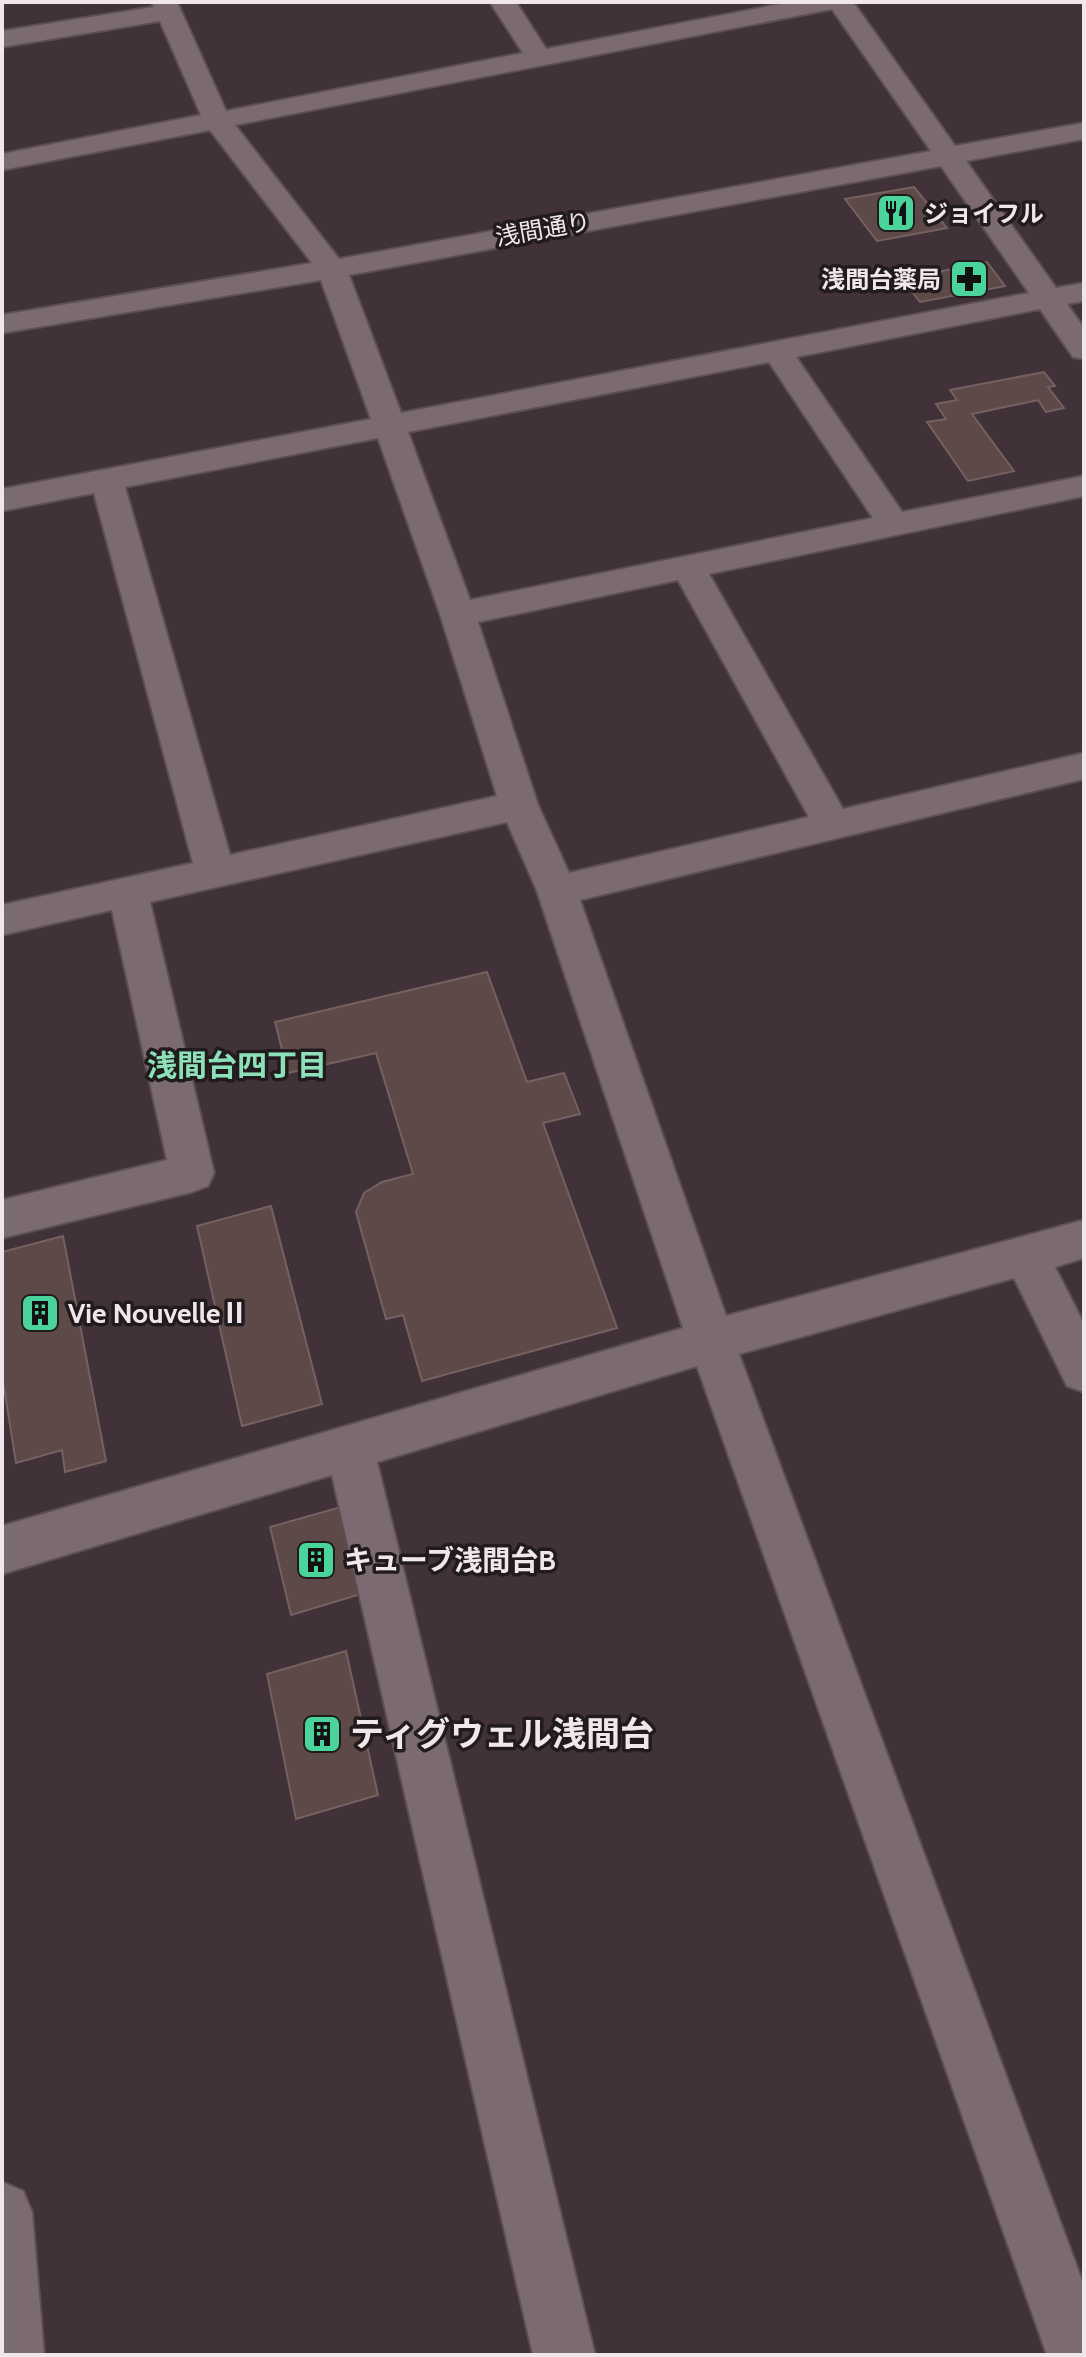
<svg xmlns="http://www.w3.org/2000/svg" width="1086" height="2357" font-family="Cabin,'Noto Sans JP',sans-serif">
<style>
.building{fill:#5c4948;stroke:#75615f;stroke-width:2}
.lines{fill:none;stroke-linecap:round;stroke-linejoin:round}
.minor-casing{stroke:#5c4f54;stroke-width:4}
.minor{fill:#7c6a73;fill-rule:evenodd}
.labels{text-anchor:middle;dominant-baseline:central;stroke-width:7;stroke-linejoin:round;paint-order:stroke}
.far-poi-label{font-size:24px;font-weight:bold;fill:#f1e7eb;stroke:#221b1e;text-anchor:start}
.far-street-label{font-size:24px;fill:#f1e7eb;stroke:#221b1e}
.poi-label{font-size:28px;font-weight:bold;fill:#f1e7eb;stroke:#221b1e;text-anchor:start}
.neighbourhood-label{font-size:30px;font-weight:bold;fill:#8de1b9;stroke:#221b1e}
.near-poi-label{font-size:34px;font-weight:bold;fill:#f1e7eb;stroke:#221b1e;text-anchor:start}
</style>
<rect width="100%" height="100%" fill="#413138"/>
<g class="building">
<path d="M 914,187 L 947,228 L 877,241 L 845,199 Z"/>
<path d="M 987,262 L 1005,286 L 920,302 L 902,279 Z"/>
<path d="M 1044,372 L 1055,386 L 1048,387 L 1064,408 L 1046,412 L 1038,400 L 972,414 L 1014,471 L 968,481 L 927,422 L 946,419 L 936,404 L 957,400 L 950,390 Z"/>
<path d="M 487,972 L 527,1082 L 564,1073 L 580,1114 L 543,1123 L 617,1328 L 422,1381 L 403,1315 L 386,1319 L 356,1212 L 364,1193 L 382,1182 L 413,1174 L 376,1053 L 288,1073 L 275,1022 Z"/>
<path d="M 271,1206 L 322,1404 L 242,1426 L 197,1226 Z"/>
<path d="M 63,1236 L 106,1461 L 65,1472 L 62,1450 L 16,1463 L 2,1375 L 2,1252 Z"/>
<path d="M 341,1507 L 364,1593 L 291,1615 L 270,1527 Z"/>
<path d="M 346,1651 L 378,1795 L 296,1819 L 267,1674 Z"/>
</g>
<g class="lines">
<g class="minor-casing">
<g id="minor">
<path d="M 151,2 L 177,2 L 226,111 L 523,53 L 490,2 L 516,2 L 546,49 L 791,2 L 853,2 L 955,146 L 1084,123 L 1084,139 L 966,161 L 1056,288 L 1084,283 L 1084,301 L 1067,304 L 1084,328 L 1084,359 L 1073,357 L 1040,309 L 796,357 L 902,512 L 1084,476 L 1084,496 L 709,574 L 843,809 L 1084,753 L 1084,779 L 580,900 L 726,1316 L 1084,1220 L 1084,1258 L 1055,1267 L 1084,1324 L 1084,1392 L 1067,1386 L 1014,1278 L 739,1354 L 1084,2286 L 1084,2355 L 1047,2355 L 697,1366 L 377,1462 L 595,2355 L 533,2355 L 332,1475 L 2,1574 L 2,1526 L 683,1328 L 537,891 L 507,822 L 150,902 L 214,1173 L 208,1186 L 192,1192 L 2,1238 L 2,1200 L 167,1160 L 112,910 L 2,935 L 2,905 L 193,863 L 94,493 L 2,511 L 2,489 L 371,419 L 321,280 L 2,333 L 2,315 L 312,263 L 210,130 L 2,170 L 2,154 L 201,115 L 160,21 L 2,47 L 2,31 L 154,7 ZM 832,9 L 931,151 L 339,259 L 235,125 ZM 941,166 L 1029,293 L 401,413 L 349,275 ZM 769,362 L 873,518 L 470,600 L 408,432 ZM 378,438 L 440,614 L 497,796 L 230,855 L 125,487 ZM 678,580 L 809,817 L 569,873 L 538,805 L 478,622 Z"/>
<path d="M 2,2182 L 23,2191 L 32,2212 L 44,2355 L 2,2355 Z"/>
</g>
</g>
<use href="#minor" class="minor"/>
</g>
<defs>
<g id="restaurant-square" transform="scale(2)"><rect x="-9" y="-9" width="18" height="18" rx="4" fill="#4ad49c" stroke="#221b1e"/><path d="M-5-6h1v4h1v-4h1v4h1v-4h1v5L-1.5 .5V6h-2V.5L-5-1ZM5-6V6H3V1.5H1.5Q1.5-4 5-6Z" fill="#111"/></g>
<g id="pharmacy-square" transform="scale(2)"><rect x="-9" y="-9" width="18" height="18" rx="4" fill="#4ad49c" stroke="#221b1e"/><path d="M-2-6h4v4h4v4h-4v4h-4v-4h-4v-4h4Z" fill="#111"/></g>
<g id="building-square" transform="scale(2)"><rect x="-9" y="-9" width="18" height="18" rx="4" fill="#4ad49c" stroke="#221b1e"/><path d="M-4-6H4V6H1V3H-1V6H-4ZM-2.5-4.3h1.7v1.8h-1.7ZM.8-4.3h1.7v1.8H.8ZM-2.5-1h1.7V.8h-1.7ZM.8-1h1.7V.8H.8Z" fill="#111"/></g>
</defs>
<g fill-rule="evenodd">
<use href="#restaurant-square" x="896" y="213"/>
<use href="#pharmacy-square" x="969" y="279"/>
<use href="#building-square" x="40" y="1313"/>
<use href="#building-square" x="316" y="1560"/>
<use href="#building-square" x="322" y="1734"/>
</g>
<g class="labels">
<g class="far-poi-label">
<text x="924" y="213">ジョイフル</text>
<text x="941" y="279" text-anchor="end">浅間台薬局</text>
</g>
<g class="far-street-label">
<text transform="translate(543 229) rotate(-10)">浅間通り</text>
</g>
<g class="poi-label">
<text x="68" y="1313">Vie NouvelleⅡ</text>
<text x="344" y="1560">キューブ浅間台B</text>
</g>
<g class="neighbourhood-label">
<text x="237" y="1065">浅間台四丁目</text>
</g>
<g class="near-poi-label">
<text x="350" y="1734">ティグウェル浅間台</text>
</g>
</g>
<rect width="1086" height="2357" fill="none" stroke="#f1e7eb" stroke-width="8"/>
</svg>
